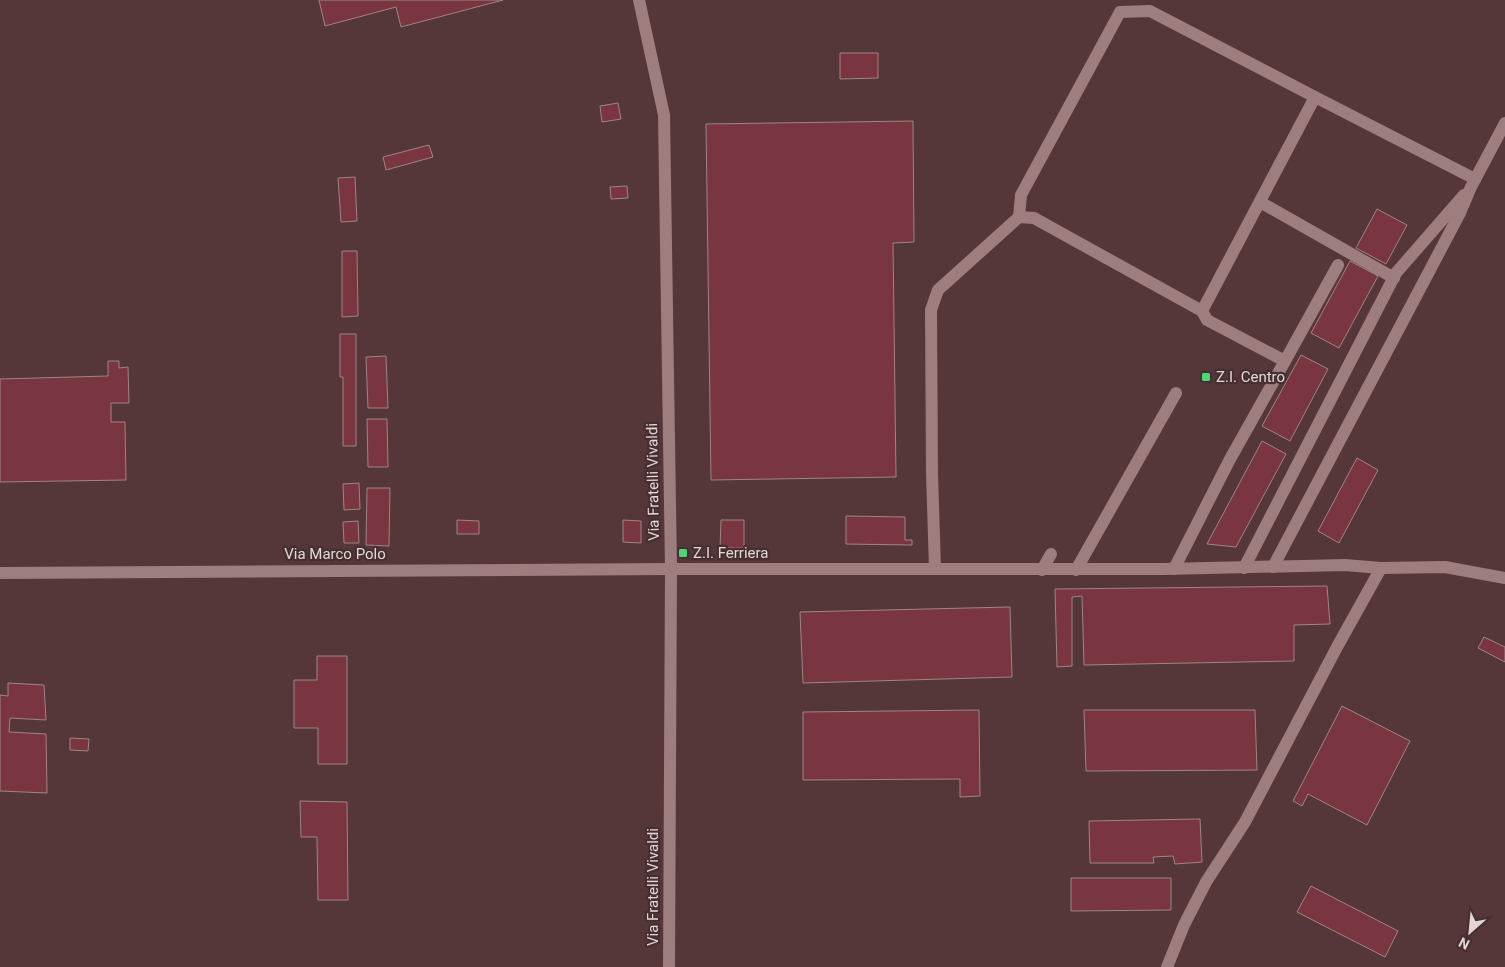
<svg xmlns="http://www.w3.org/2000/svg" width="1505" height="967" font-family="Roboto,sans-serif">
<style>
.built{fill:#55373a}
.building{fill:#793640;stroke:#9f8486}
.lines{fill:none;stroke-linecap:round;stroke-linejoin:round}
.minor{stroke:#9e7d7f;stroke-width:12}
.poi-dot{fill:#4dd676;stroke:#452f31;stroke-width:2}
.labels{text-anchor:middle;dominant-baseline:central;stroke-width:4.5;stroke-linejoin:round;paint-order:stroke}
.poi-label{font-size:15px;fill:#e4d5d6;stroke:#452f31;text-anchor:start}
.street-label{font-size:15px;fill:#e4d5d6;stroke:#452f31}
</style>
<rect width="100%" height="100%" fill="#452f31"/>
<rect class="built" x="0" y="0" width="1505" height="967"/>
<g class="building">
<path d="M 319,0 L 503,0 L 401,27 L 396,7 L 325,26 Z"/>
<path d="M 840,53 L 878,53 L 878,78 L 840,79 Z"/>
<path d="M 618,103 L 621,119 L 602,122 L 600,106 Z"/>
<path d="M 913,121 L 914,242 L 893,243 L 896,477 L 711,480 L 706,124 Z"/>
<path d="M 429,145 L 433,157 L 386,170 L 383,157 Z"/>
<path d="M 355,177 L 357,221 L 341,222 L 338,178 Z"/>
<path d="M 627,186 L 628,198 L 611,199 L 610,187 Z"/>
<path d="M 1377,209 L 1407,225 L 1386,264 L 1356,248 Z"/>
<path d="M 342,251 L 357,251 L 358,316 L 342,317 Z"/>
<path d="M 1350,261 L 1378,276 L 1339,348 L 1311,333 Z"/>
<path d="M 340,334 L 356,334 L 356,446 L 343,446 L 343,377 L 340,377 Z"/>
<path d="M 1301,355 L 1328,369 L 1290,441 L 1262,426 Z"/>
<path d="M 386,356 L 388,408 L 368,408 L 366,357 Z"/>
<path d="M 108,361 L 119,361 L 119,368 L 128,367 L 129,403 L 111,403 L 111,422 L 125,422 L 126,480 L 0,482 L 0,379 L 108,376 Z"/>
<path d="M 367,419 L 387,419 L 388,467 L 368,467 Z"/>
<path d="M 1262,441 L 1286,454 L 1236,547 L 1207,544 Z"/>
<path d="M 1357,458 L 1378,470 L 1339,543 L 1318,531 Z"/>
<path d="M 359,483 L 360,509 L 344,510 L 343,484 Z"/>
<path d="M 367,488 L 390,488 L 389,546 L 366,545 Z"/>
<path d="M 846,516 L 905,517 L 905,540 L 912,540 L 912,545 L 846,544 Z"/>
<path d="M 457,520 L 479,521 L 479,534 L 457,534 Z"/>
<path d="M 623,520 L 641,521 L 641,543 L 623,542 Z"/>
<path d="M 721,520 L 744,520 L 744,548 L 720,548 Z"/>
<path d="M 358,521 L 359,543 L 344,543 L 343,522 Z"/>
<path d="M 1327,586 L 1330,624 L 1294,625 L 1294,661 L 1084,665 L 1082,596 L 1072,597 L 1072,666 L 1057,667 L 1055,589 Z"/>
<path d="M 1010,607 L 1012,677 L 803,683 L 800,612 Z"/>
<path d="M 1484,637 L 1505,647 L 1505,662 L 1478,648 Z"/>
<path d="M 317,656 L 347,656 L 347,764 L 318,764 L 318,728 L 294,728 L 294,680 L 317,680 Z"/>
<path d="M 8,683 L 44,685 L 46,720 L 10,718 L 9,732 L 46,734 L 47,793 L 0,791 L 0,695 L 8,696 Z"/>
<path d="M 1342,706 L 1410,741 L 1367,825 L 1308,794 L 1302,806 L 1293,801 Z"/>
<path d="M 979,710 L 980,796 L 960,797 L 960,779 L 803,780 L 803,712 Z"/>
<path d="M 1084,710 L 1255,710 L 1257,770 L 1086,771 Z"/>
<path d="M 70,738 L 89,739 L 88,751 L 70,750 Z"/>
<path d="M 300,801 L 347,802 L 348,900 L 318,900 L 317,837 L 301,837 Z"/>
<path d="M 1200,819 L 1202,862 L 1175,864 L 1173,856 L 1153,857 L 1154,863 L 1090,863 L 1089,821 Z"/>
<path d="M 1071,878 L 1171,878 L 1171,910 L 1071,911 Z"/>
<path d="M 1311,886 L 1398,931 L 1385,957 L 1297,912 Z"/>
</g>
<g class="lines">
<g class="minor">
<path d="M 639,0 L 664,115 L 671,569 L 669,967"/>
<path d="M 1260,202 L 1394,278"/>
<path d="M 1019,217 L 1021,195 L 1120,12 L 1150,11 L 1315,97"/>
<path d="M 1202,311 L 1207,320 L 1285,361 L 1338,265"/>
<path d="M 1273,567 L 1460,213 L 1471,187 L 1505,123"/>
<path d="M 1244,568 L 1396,273 L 1464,195"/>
<path d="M 935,569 L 932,473 L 931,310 L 938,290 L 1019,217 L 1034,218 L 1202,311 L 1315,97 L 1475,179"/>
<path d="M 1174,569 L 1229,461 L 1285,361"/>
<path d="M 1042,570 L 1051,554"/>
<path d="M 1076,570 L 1176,393"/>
<path d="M 0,573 L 671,569 L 1163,569 L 1345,565 L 1381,568 L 1445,567 L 1505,578"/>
<path d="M 1167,967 L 1184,925 L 1206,882 L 1245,822 L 1337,647 L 1381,568"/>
</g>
</g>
<g class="poi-dot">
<rect x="1201" y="372" width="10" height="10" rx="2.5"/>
<rect x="678" y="548" width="10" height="10" rx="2.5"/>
</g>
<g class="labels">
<g class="poi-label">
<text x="1216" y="377">Z.I. Centro</text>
<text x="693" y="553">Z.I. Ferriera</text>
</g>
<g class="street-label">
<text transform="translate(653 482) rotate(-91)">Via Fratelli Vivaldi</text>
<text x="335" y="554">Via Marco Polo</text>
<text transform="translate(653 887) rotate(-90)">Via Fratelli Vivaldi</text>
</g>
</g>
<g transform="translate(1470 932) rotate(207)" stroke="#452f31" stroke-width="4" paint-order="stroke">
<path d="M0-4L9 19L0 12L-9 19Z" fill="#e4d5d6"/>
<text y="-8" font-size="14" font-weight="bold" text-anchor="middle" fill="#e4d5d6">N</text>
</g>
</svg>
